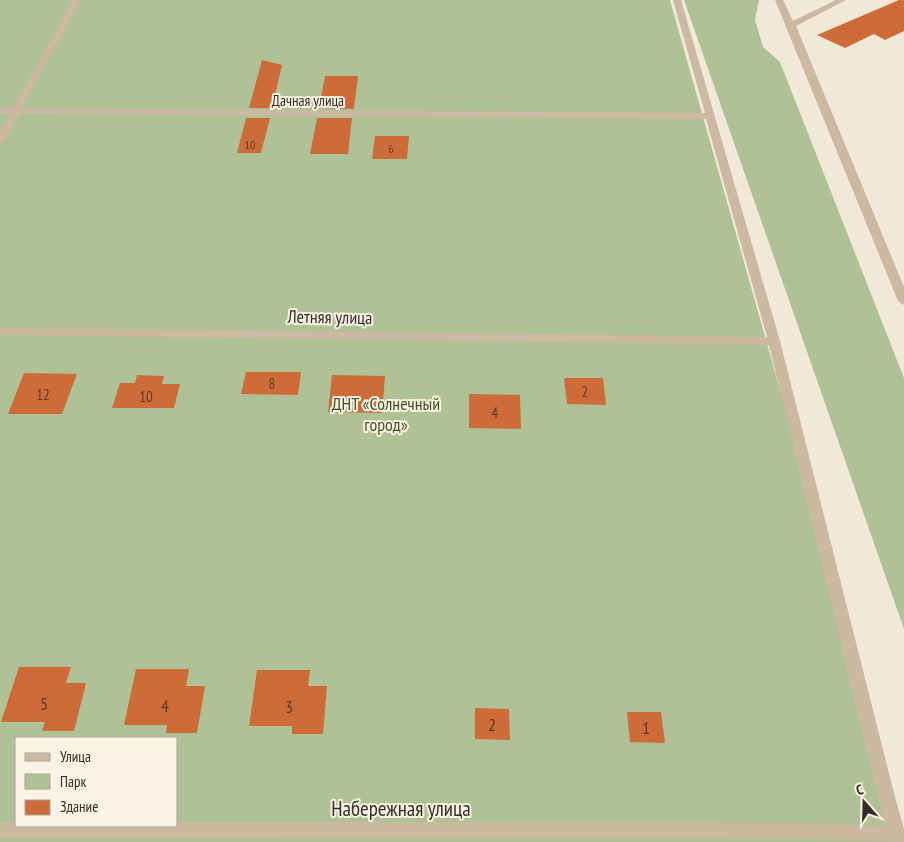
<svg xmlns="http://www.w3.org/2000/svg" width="904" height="842" font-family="'PT Sans Narrow',sans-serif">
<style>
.green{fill:#afc296;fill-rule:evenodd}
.building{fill:#ce6c39}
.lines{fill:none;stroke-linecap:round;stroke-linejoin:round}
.minor{fill:#cbb9a2;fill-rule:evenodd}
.labels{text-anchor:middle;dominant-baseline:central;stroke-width:4;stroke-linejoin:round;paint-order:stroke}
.far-number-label{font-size:12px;fill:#5b3c2a}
.far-street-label{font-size:15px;fill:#352c25;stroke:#faf2e3}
.number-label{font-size:15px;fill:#5b3c2a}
.street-label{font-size:18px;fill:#352c25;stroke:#faf2e3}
.park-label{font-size:18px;fill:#405527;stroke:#faf2e3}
.near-number-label{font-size:18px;fill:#5b3c2a}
.near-street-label{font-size:21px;fill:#352c25;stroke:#faf2e3}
</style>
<rect width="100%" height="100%" fill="#f2e8d7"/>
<g class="green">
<path d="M 0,0 L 670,0 L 904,829 L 904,842 L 0,842 ZM 16,738 L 176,738 L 176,826 L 16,826 Z"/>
<path d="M 684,0 L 759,0 L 755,20 L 763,47 L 780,62 L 904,378 L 904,629 Z"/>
</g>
<g class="building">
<path d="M 899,0 L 904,0 L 904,31 L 885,40 L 874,34 L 845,48 L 817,35 Z"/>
<path d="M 262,60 L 282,65 L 272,108 L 249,108 Z"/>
<path d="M 325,76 L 358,76 L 354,109 L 319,108 Z"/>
<path d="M 246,118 L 270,118 L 261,153 L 237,153 Z"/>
<path d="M 317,118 L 352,118 L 348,154 L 310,154 Z"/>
<path d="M 375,136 L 409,136 L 407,159 L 372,159 Z"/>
<path d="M 246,372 L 301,372 L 298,395 L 241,394 Z"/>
<path d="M 24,373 L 77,374 L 62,414 L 8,414 Z"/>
<path d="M 137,375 L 164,376 L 162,384 L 180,384 L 174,408 L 112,408 L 120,383 L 135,383 Z"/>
<path d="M 332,375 L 385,376 L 382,413 L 328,412 Z"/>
<path d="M 564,378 L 603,378 L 606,405 L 567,404 Z"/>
<path d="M 469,394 L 520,395 L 521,429 L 469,428 Z"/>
<path d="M 19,667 L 71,667 L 66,683 L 86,683 L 74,731 L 42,731 L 45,722 L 1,722 Z"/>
<path d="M 136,669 L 189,669 L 186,686 L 205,686 L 197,733 L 166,733 L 167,725 L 124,725 Z"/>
<path d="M 257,670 L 310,670 L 308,686 L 327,686 L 323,734 L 292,734 L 292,726 L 249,726 Z"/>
<path d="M 475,708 L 509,709 L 510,740 L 475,739 Z"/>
<path d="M 627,712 L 661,712 L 665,743 L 630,742 Z"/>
</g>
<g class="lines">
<g class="minor">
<path d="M 73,0 L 81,0 L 22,108 L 705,113 L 673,0 L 681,0 L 780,341 L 904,833 L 904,842 L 803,839 L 0,838 L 0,822 L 16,822 L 16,826 L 176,826 L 176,822 L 803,823 L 885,826 L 769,345 L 0,335 L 0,327 L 767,337 L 706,119 L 19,114 L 5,141 L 0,144 L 0,132 L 10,114 L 0,114 L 0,108 L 13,108 Z"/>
<path d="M 775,0 L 783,0 L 793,21 L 836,0 L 846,0 L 796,26 L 904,287 L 904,305 L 898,301 Z"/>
</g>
</g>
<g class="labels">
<g class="far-number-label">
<text x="250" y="144">10</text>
<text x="391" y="148">6</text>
</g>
<g class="far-street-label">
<text x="308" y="100">Дачная улица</text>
</g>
<g class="number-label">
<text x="272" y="383">8</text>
<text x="585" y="391">2</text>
<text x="43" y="394">12</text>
<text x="146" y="396">10</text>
<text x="495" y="412">4</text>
</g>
<g class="street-label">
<text transform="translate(330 317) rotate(1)">Летняя улица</text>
</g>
<g class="park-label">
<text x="386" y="403">ДНТ «Солнечный<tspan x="386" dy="21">город»</tspan></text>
</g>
<g class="near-number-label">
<text x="44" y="703">5</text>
<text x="165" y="705">4</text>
<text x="289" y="706">3</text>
<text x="492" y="724">2</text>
<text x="646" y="727">1</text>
</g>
<g class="near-street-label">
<text x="401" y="808">Набережная улица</text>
</g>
</g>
<rect x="15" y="737" width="162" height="90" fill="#faf2e3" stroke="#aba397"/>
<rect x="25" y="753" width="25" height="8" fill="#cbb9a2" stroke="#aba397"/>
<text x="60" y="762" font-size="15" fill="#352c25">Улица</text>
<rect x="25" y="774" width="25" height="15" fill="#afc296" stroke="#aba397"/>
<text x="60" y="787" font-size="15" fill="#352c25">Парк</text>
<rect x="25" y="800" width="25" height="15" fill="#ce6c39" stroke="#aba397"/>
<text x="60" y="812" font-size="15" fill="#352c25">Здание</text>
<g transform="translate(864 802) rotate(340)" stroke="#faf2e3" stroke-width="4" paint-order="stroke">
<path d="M0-4L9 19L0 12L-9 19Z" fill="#352c25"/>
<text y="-8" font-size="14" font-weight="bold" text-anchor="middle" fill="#352c25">С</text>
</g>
</svg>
